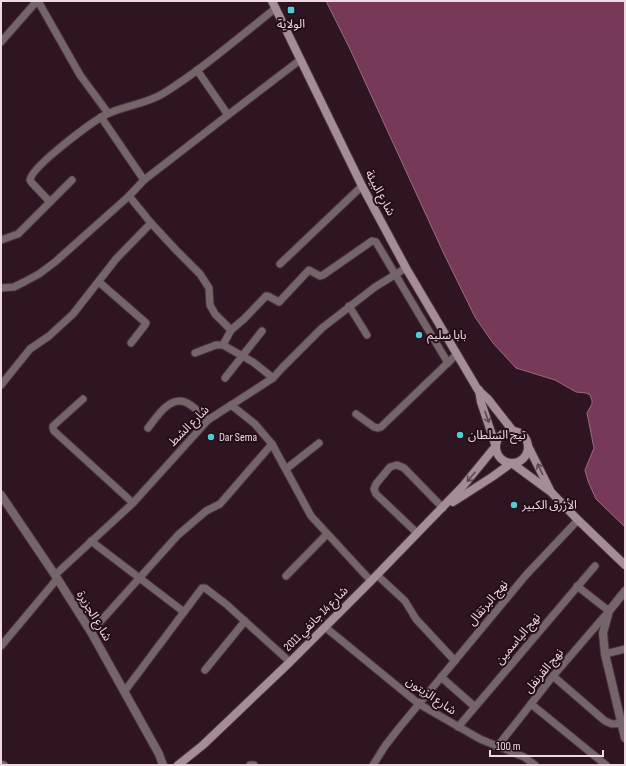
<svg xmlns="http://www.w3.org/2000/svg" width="626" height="766" font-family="'Sofia Sans Condensed','Noto Sans Arabic',sans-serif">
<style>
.water{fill:#763a58;stroke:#9a6a81}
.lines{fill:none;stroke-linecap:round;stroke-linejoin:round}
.minor-casing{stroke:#4a313d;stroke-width:9}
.tertiary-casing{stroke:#4a313d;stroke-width:10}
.secondary-casing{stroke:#4a313d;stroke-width:10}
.minor{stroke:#74656b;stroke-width:7}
.tertiary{stroke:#74656b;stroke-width:8}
.secondary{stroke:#a58d97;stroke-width:8}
.oneway{stroke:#5f4652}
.poi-dot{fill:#51ccd3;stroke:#250c19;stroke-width:1.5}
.labels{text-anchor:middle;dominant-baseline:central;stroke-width:4;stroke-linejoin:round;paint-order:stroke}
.poi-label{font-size:12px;fill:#eddae2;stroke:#250c19;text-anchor:start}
.street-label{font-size:12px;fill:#eddae2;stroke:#250c19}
</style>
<rect width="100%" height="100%" fill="#2f1522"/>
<path class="water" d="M 326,1 L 625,1 L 625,527 L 596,499 L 588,481 L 585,470 L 594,448 L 587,413 L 592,404 L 592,400 L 590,395 L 586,393 L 576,392 L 555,380 L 516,368 L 493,343 L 475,317 L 444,254 L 350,49 Z"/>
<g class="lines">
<g class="minor-casing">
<g id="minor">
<path d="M 38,1 L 80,75 L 108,113"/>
<path d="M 1,42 L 37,1"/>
<path d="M 197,70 L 228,115"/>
<path d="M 101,117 L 144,180"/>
<path d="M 129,196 L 151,223 L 176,250 L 200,274 L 209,288 L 210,305 L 215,314 L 231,330 L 223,345 L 253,362 L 273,378"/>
<path d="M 50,202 L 32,183 L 30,180 C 32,166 93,121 107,114 C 126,105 147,104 164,93 C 204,68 239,37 276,8"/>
<path d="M 1,240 L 18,234 L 72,180"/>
<path d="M 280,264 L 362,186"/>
<path d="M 99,282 L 146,323 L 145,325 L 131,343"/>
<path d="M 1,288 L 14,287 L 24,282 L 39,274 L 55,262 L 129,196 L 144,180 L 228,115 L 300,60"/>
<path d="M 349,306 L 367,335"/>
<path d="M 231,330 L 244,319 L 266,296 L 268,296 L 279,302 L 309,270 L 320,276 L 323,275 L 372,241 L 376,242 L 448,363"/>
<path d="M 195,353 L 216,345 L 223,345"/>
<path d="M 225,378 L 262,331"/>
<path d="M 1,385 L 30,349 L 49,336 L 73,314 L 116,259 L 151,223"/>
<path d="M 83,399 L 53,426 L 53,428 L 54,431 L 133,503"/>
<path d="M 231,405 L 255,424 L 272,444 L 311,516 L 371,581"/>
<path d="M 356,414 L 374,427 L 378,428 L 381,427 L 457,354"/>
<path d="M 148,428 C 156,418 169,396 185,402 C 193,405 201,414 208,420"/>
<path d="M 286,469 L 319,443"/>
<path d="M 417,533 L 376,494 L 374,489 L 376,484 L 390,467 L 397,465 L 404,468 L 443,508"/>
<path d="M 91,541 L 184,612"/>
<path d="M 55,575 L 133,503 L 208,420 L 273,378 L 282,368 L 322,328 L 375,287 L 406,268"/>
<path d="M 377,575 L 405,601 L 416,619 L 455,661"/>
<path d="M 286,576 L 327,534"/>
<path d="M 325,627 L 419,704 L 480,739 L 524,757 L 535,765"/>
<path d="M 91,632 L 178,535 L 206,511 L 220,504 L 272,444"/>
<path d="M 1,646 L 57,579"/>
<path d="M 605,654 L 625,649"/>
<path d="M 205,670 L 245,621"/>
<path d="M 553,676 L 605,721 L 612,724 L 625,723"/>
<path d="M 441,677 L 474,706"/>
<path d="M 124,692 L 202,588 L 205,588 L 226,604 L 290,662"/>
<path d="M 531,704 L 606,765"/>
<path d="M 458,727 L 595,566"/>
<path d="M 497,747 L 553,676 L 609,611 L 577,586"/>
<path d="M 1,764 L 4,765"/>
<path d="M 250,765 L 254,765"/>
<path d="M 373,765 L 385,746 L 399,728 L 526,575 L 578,520"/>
</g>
</g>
<g class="tertiary-casing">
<g id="tertiary">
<path d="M 1,495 L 55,575 L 91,632 L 159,754 L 163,765"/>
<path d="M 625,591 L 609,611 L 603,633 L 605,654 L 625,738"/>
</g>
</g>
<g class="secondary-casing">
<g id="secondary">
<path d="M 272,1 L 362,186 L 406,268 L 478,390 L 488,399 L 513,431"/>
<path d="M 479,390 L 481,402 L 495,444"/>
<circle cx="512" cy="447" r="16"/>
<path d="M 528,446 L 550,490"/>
<path d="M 513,464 L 551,492 L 578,520 L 625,565"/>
<path d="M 453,502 L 492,477 L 510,464"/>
<path d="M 178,765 L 203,745 L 290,662 L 371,581 L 463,486 L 495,447"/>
</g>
</g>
<use href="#minor" class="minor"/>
<use href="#tertiary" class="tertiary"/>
<use href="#secondary" class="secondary"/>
</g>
<defs><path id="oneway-shaft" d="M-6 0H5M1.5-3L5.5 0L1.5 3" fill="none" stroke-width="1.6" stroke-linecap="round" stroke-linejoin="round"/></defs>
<g class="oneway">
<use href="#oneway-shaft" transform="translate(487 417) rotate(70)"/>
<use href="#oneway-shaft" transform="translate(540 469) rotate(-116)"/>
<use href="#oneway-shaft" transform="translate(471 477) rotate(131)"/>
</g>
<g class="poi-dot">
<rect x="287" y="6" width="8" height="8" rx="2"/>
<circle cx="419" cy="335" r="4"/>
<circle cx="460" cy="435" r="4"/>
<circle cx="211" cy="437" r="4"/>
<circle cx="514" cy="505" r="4"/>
</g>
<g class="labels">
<g class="poi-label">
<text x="291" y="24" text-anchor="middle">الولاية</text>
<text x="427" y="335">بابا سليم</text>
<text x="468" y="435">تيج السلطان</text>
<text x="219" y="437">Dar Sema</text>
<text x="522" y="505">الأزرق الكبير</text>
</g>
<g class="street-label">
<text transform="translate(380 193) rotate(62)">شارع البيئة</text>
<text transform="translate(189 426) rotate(-45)">شارع الشط</text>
<text transform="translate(488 603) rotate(-50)">نهج البرتقال</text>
<text transform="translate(94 616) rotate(59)">شارع الجزيرة</text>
<text transform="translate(316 619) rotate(-45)">شارع 14 جانفي 2011</text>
<text transform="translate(518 639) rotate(-50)">نهج الياسمين</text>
<text transform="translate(544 671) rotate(-50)">نهج القرنفل</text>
<text transform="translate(431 696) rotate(34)">شارع الزيتون</text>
</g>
</g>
<rect width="626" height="766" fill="none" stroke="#eddae2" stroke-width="4"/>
<path d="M490 750v6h113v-6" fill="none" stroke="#eddae2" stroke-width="2"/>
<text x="496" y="750" font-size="12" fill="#eddae2" stroke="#250c19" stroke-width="3" paint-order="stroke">100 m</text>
</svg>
